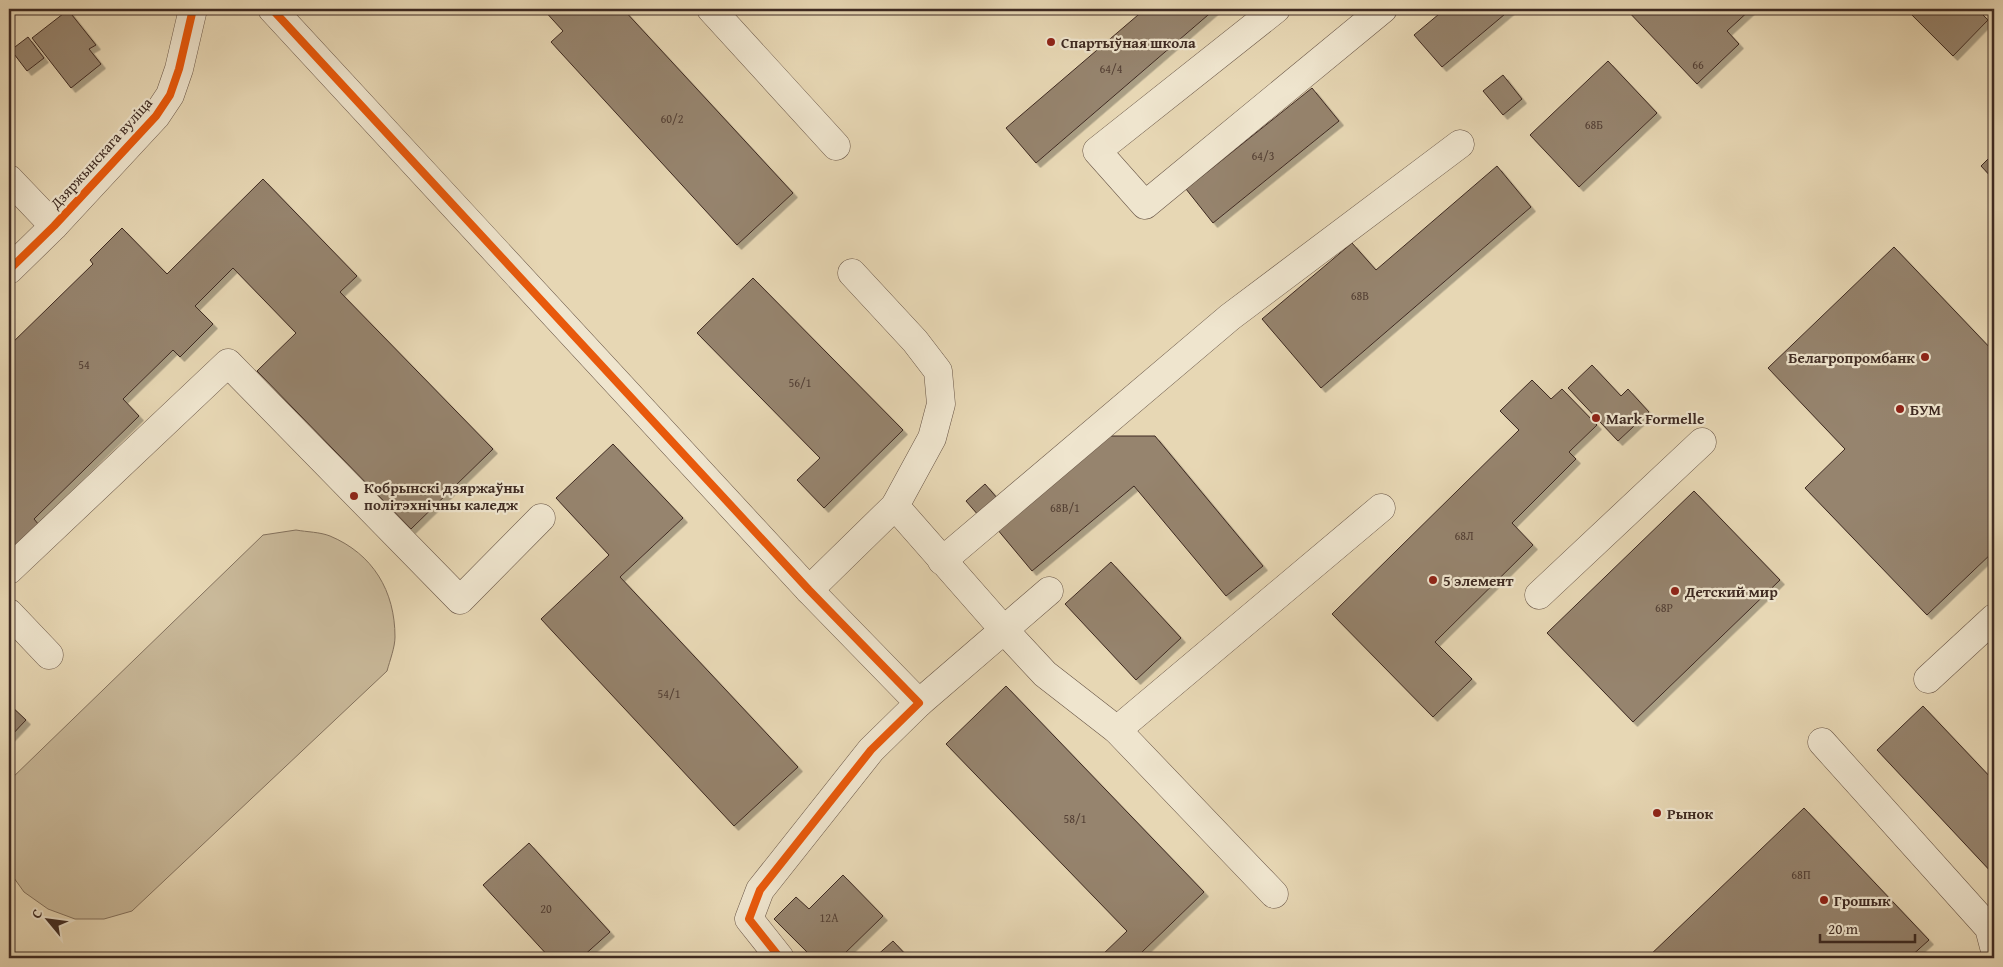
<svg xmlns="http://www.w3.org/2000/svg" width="2003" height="967" font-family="'Gentium Book Plus',serif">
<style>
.green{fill:#caba9b;stroke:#84725e}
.building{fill:#96846e;stroke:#3e2a22;filter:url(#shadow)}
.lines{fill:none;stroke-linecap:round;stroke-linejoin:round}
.minor-casing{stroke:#685546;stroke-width:29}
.minor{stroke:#efe5ce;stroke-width:28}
.cycleway-casing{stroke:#efe5ce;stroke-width:11}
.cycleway{stroke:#e8590c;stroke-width:8}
.poi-dot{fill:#8f2418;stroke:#efe5ce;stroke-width:2}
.labels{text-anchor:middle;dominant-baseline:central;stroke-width:4.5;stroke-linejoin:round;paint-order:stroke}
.number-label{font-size:12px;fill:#544035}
.poi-label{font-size:15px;font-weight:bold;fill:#3e2a22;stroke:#efe5ce;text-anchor:start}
.street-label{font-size:15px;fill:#3e2a22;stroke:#efe5ce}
</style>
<defs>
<filter id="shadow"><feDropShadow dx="4.5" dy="4.5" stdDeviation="0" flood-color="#0004"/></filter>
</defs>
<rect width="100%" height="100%" fill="#e7d7b4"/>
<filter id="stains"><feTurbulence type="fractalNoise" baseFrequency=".004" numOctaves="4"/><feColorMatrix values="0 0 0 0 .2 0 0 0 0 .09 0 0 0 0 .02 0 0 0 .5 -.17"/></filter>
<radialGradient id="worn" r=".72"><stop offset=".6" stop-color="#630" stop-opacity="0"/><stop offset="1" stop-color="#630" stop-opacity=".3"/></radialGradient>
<path class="green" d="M 296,530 C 307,532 320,532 330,536 C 373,554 395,591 395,637 C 395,647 390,660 387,671 L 132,911 L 104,919 L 75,919 L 48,909 L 24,892 L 9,871 L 9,781 L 263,535 Z"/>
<g class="building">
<path d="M 543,9 L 623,9 L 793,193 L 737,245 L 551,42 L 563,31 Z"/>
<path d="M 1145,9 L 1215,9 L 1036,163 L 1006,128 Z"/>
<path d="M 1445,9 L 1511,9 L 1442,67 L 1414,35 Z"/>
<path d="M 1626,9 L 1751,9 L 1727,31 L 1739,44 L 1697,84 Z"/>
<path d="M 1906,9 L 1977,9 L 1988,20 L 1953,56 Z"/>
<path d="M 68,10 L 96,45 L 89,49 L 101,64 L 71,88 L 32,38 Z"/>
<path d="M 28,37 L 44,58 L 27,71 L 11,50 Z"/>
<path d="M 1608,61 L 1657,113 L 1579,187 L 1530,135 Z"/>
<path d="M 1503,75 L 1522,99 L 1503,115 L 1483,91 Z"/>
<path d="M 1312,88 L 1339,121 L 1213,223 L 1186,189 Z"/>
<path d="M 1994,153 L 1994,180 L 1981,166 Z"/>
<path d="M 1497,166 L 1531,207 L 1321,388 L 1262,319 L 1352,243 L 1376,270 Z"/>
<path d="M 263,179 L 357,276 L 340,292 L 493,449 L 411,529 L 257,371 L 296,333 L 233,268 L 195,306 L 213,324 L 180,357 L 173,350 L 123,399 L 139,416 L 34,519 L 39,525 L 9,555 L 9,346 L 93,264 L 90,260 L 122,228 L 167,274 Z"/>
<path d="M 1894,247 L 1994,352 L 1994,551 L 1927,615 L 1805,488 L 1845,449 L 1768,368 Z"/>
<path d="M 753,278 L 903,430 L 824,508 L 797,480 L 820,458 L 697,333 Z"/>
<path d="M 1592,365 L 1621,396 L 1628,389 L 1649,412 L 1618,441 L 1568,388 Z"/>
<path d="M 1532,380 L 1551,399 L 1562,389 L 1597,425 L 1569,452 L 1576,459 L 1512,523 L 1533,545 L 1435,642 L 1472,679 L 1433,717 L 1332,614 L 1519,430 L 1500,411 Z"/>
<path d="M 1109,436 L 1155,436 L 1263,566 L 1226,596 L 1134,486 L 1032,571 L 997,529 Z"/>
<path d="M 613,444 L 683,518 L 620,577 L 798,767 L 734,826 L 541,619 L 609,555 L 556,498 Z"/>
<path d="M 985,484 L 998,499 L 979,516 L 966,501 Z"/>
<path d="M 1694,491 L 1780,580 L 1633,722 L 1547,633 Z"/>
<path d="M 1111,562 L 1181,638 L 1136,680 L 1065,604 Z"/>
<path d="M 1006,686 L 1204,892 L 1141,953 L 1146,958 L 1099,958 L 1127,931 L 946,744 Z"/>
<path d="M 9,704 L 26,720 L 9,738 Z"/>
<path d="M 1923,706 L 1994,781 L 1994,875 L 1877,750 Z"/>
<path d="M 1804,808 L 1929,940 L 1909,958 L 1647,958 Z"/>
<path d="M 529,843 L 610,932 L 581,958 L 550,958 L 483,885 Z"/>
<path d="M 843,875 L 883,916 L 840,958 L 813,958 L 774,919 L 796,897 L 809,909 Z"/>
<path d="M 893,941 L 909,958 L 874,958 Z"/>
</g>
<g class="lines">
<g class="minor-casing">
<g id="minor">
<path d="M 272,9 L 809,590 L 919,703 L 871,750 L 760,890 L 749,919 L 780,958"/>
<path d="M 711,9 L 836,146"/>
<path d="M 1276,9 L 1097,151 L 1145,205 L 1383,9"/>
<path d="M 9,179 L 54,226"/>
<path d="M 9,270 L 54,226 L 156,116 L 170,95 L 179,69 L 193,9"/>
<path d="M 895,506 L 1004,630 L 1045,674 L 1117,730 L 1274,894"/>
<path d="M 942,561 L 1230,317 L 1460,144"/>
<path d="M 9,570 L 228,363 L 460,600 L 541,518"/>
<path d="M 809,590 L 895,506 L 932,438 L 941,404 L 938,371 L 915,341 L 852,273"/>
<path d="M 1539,595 L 1702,442"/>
<path d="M 9,613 L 49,655"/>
<path d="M 1928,679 L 1994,618"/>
<path d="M 919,703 L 1049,591"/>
<path d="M 1117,730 L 1381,508"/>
<path d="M 1822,742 L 1989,928 L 1994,947"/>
</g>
</g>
<use href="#minor" class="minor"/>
<g class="cycleway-casing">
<g id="cycleway">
<path d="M 272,9 L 809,590 L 919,703 L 871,750 L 760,890 L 749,919 L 780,958"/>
<path d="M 9,270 L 54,226 L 156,116 L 170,95 L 179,69 L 193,9"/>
</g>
</g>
<use href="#cycleway" class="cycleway"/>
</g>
<g class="poi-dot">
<circle cx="1051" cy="42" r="5"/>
<circle cx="1925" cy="357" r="5"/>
<circle cx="1900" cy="409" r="5"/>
<circle cx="1596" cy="418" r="5"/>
<circle cx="354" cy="496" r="5"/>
<circle cx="1433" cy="580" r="5"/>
<circle cx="1675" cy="591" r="5"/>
<circle cx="1657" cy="813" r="5"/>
<circle cx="1824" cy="900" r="5"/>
</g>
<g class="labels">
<g class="number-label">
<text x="1698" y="64">66</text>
<text x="1111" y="68">64/4</text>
<text x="672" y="118">60/2</text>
<text x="1594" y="124">68Б</text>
<text x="1263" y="155">64/3</text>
<text x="1360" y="295">68В</text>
<text x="84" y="364">54</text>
<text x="800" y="382">56/1</text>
<text x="1065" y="507">68В/1</text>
<text x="1464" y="535">68Л</text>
<text x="1664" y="607">68Р</text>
<text x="669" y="693">54/1</text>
<text x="1075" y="818">58/1</text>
<text x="1801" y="874">68П</text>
<text x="546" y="908">20</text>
<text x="829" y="917">12А</text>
</g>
<g class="poi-label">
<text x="1061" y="42">Спартыўная школа</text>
<text x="1915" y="357" text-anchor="end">Белагропромбанк</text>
<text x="1910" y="409">БУМ</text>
<text x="1606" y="418">Mark Formelle</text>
<text x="364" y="487">Кобрынскі дзяржаўны<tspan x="364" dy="17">політэхнічны каледж</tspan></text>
<text x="1443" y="580">5 элемент</text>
<text x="1685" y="591">Детский мир</text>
<text x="1667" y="813">Рынок</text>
<text x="1834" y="900">Грошык</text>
</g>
<g class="street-label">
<text transform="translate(101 153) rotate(-48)">Дзяржынскага вуліца</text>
</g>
</g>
<rect width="2003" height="967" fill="none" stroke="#e7d7b4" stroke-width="30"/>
<rect x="10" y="10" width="1983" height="947" fill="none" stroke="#3e2a22" stroke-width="2.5"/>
<rect x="15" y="15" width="1973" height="937" fill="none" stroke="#3e2a22"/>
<g transform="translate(48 920) rotate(299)" stroke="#efe5ce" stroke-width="4" paint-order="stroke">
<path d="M0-4L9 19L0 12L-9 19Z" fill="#3e2a22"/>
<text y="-8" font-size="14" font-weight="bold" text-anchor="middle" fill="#3e2a22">С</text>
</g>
<path d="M1820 934v8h95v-8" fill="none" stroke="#3e2a22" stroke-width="2.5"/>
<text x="1828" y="934" font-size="15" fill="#3e2a22" stroke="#efe5ce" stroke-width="4" paint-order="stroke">20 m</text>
<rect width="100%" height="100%" filter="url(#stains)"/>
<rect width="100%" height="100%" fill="url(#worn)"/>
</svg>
